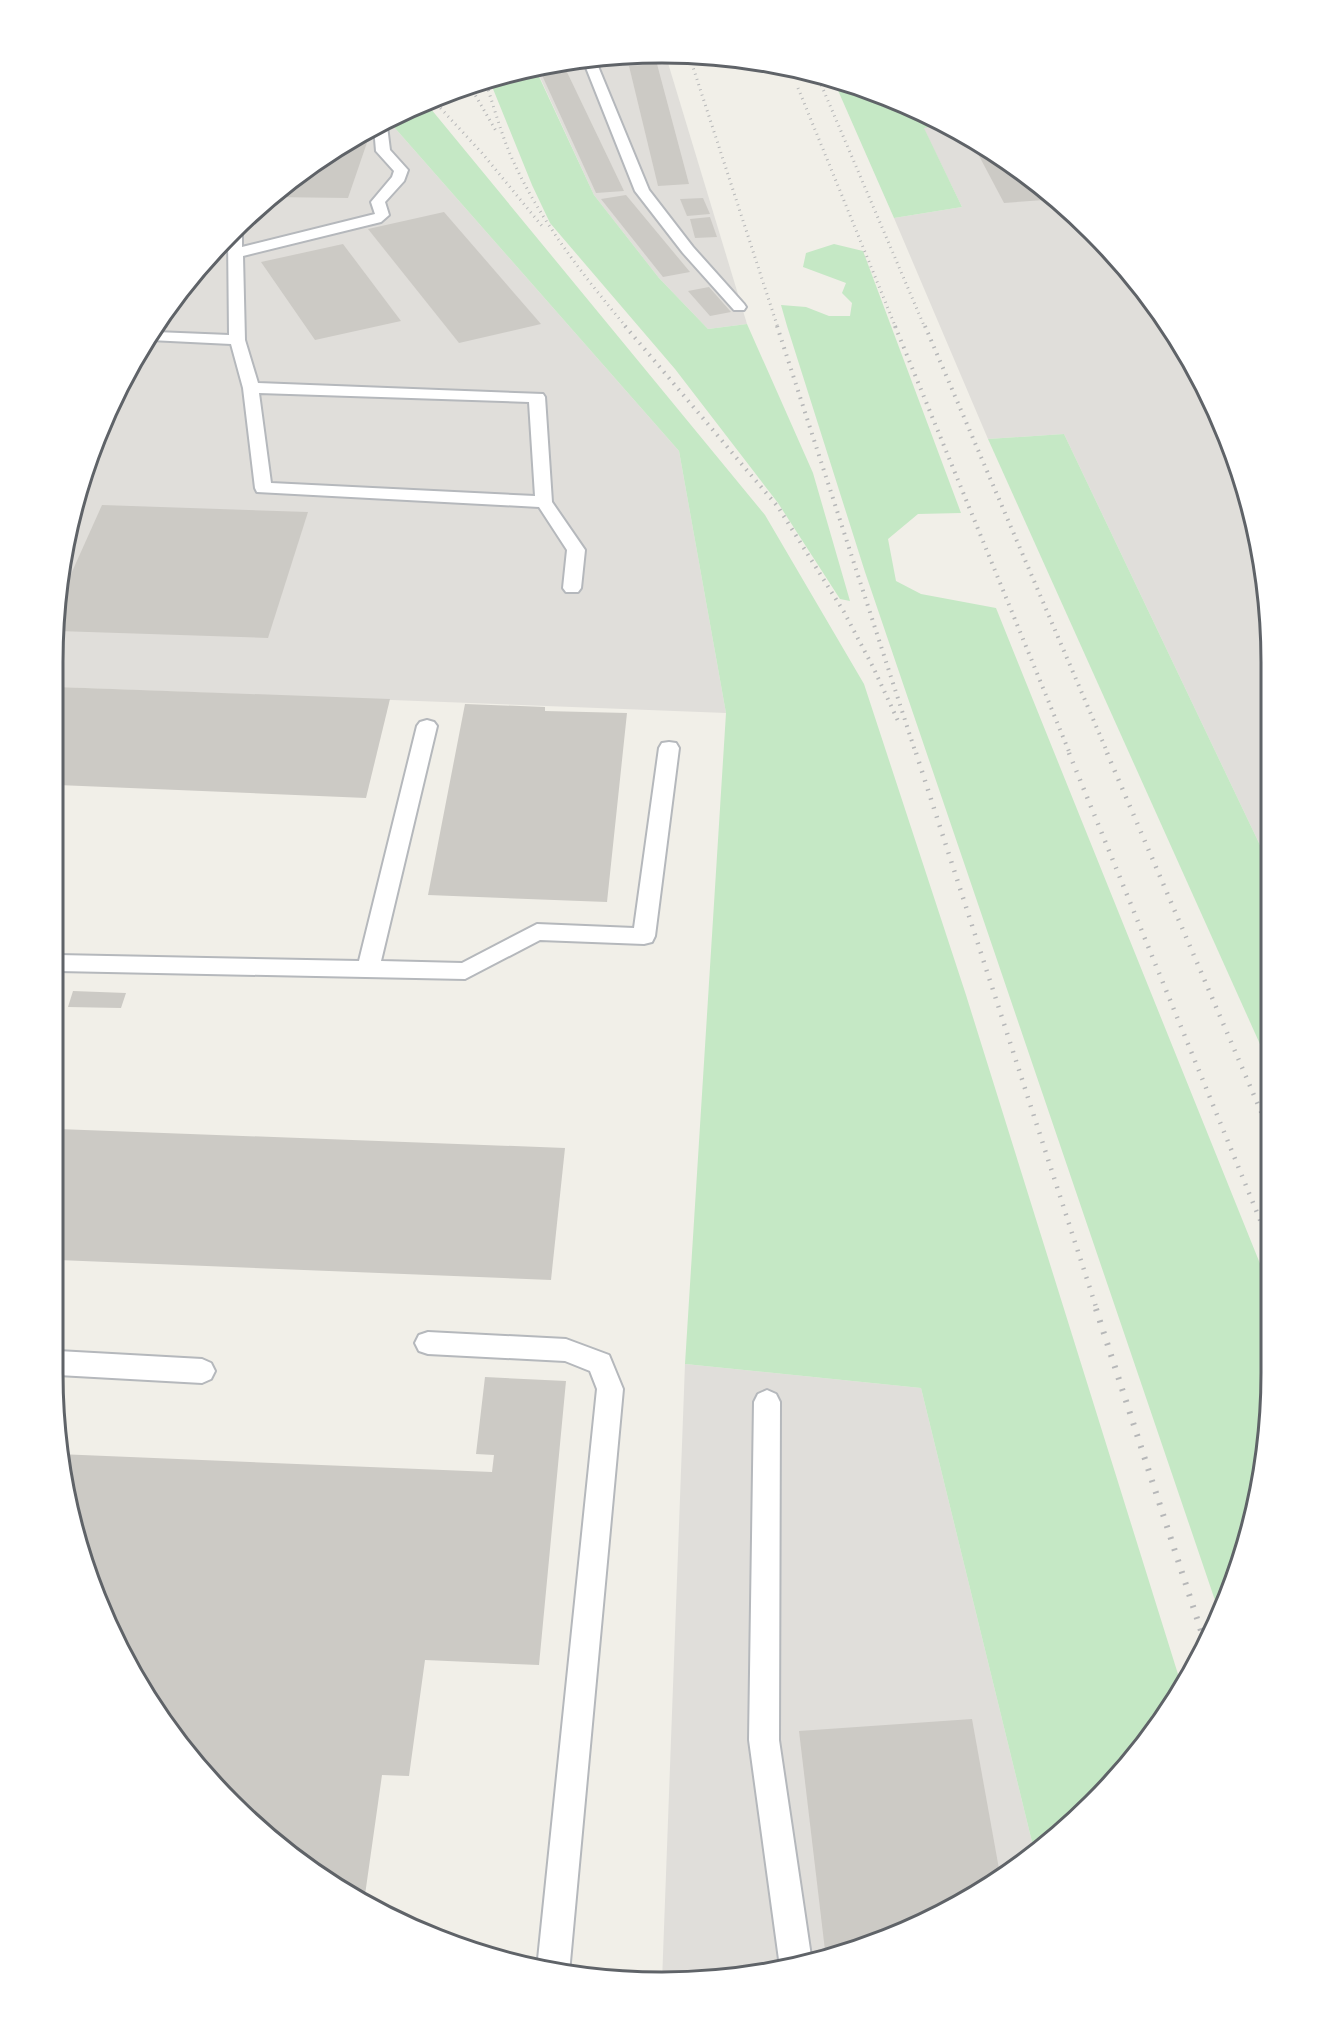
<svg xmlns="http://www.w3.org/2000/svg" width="1324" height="2035" font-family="'Fira Sans Condensed',sans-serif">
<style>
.industrial{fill:#e0deda}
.green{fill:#c5e8c5}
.building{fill:#cccac5}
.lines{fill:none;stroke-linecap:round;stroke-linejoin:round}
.lane-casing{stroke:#b5b8bc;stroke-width:4}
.path{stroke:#9cc7a9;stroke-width:2;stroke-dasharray:4 1.5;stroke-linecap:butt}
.lane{fill:#fff;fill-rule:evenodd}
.rail-far3{stroke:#b6b7b8;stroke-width:3;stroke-dasharray:1 4.5;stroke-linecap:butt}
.rail-far2{stroke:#b6b7b8;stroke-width:4;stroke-dasharray:1.5 6;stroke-linecap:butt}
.rail-far1{stroke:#b6b7b8;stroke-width:4.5;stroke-dasharray:1.5 8;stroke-linecap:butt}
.rail{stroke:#b6b7b8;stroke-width:6;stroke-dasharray:2 10;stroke-linecap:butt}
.rim{fill:none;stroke:#5f6368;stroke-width:3}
</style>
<rect width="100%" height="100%" fill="#f1efe8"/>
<g class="industrial">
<path d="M 668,63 L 747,324 L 708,329 L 659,278 L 594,195 L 537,71 L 599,65 Z"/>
<path d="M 387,119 L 679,451 L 726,713 L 58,687 L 58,582 L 85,466 L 115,393 L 204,260 L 291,179 Z"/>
<path d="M 945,124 L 966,134 L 1064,204 L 1145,291 L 1209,393 L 1251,505 L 1270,622 L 1269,864 L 1064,434 L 988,439 L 894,218 L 962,207 L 923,127 Z"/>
<path d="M 685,1364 L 921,1388 L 1034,1850 L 1000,1880 L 931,1920 L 820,1962 L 662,1982 Z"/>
</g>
<g class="green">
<path d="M 535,68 L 594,195 L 659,278 L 708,329 L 747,324 L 813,473 L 850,601 L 840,599 L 778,503 L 675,369 L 550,223 L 532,185 L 489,79 L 504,73 Z"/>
<path d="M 833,79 L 858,85 L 945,124 L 924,128 L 962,207 L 894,218 Z"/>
<path d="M 426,103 L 765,515 L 864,684 L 966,995 L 1182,1687 L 1169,1711 L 1120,1775 L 1034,1850 L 921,1388 L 685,1364 L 726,713 L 679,451 L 387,119 Z"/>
<path d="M 834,244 L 863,251 L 961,513 L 918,514 L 888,539 L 896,581 L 921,594 L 996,608 L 1267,1281 L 1266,1452 L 1225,1607 L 1220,1615 L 865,572 L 787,326 L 781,305 L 806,307 L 829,316 L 850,316 L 852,303 L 842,293 L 846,283 L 803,267 L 806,253 Z"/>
<path d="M 1064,434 L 1269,864 L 1268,1062 L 988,439 Z"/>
</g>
<g class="building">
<path d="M 657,64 L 689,184 L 658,186 L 629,66 Z"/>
<path d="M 566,70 L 624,191 L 596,193 L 541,73 Z"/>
<path d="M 372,128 L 348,198 L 271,197 L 291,179 Z"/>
<path d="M 968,135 L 1058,199 L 1004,203 Z"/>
<path d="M 626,195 L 690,272 L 663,277 L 601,199 Z"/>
<path d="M 703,198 L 710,214 L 687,216 L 680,199 Z"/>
<path d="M 444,212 L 541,324 L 459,343 L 368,229 Z"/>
<path d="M 710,217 L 717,237 L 695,238 L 690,219 Z"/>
<path d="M 343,244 L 401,321 L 315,340 L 261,262 Z"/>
<path d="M 709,287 L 731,312 L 710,316 L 688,291 Z"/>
<path d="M 172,307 L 176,307 L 167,328 L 159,328 Z"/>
<path d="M 102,505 L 308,512 L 268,638 L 58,631 L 58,603 Z"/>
<path d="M 58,687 L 390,699 L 366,798 L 58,785 Z"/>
<path d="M 465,704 L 545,707 L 545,711 L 627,713 L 607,902 L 428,895 Z"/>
<path d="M 73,991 L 126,993 L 121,1008 L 68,1007 Z"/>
<path d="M 58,1129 L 565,1148 L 551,1280 L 58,1260 Z"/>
<path d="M 485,1377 L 566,1381 L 539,1665 L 425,1660 L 409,1776 L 382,1775 L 364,1902 L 291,1857 L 231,1804 L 155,1712 L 85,1569 L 58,1454 L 492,1472 L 494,1455 L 476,1454 Z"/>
<path d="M 972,1719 L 1001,1880 L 931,1920 L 826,1959 L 799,1731 Z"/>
</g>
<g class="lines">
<g class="lane-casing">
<g id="lane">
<path d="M 595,59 L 649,190 L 693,247 L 744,304 L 746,307 L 744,310 L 734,310 L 683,253 L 635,191 L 583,60 Z"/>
<path d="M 383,121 L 387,126 L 390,150 L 408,170 L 404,181 L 385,202 L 389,215 L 381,222 L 243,256 L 245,340 L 258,383 L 543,394 L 545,397 L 552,502 L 585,550 L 581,588 L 578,592 L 566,592 L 563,588 L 567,550 L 539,507 L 257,492 L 255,488 L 243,388 L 231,344 L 150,340 L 156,332 L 229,335 L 228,237 L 239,227 L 242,230 L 242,247 L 375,214 L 371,202 L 392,177 L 394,171 L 376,151 L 374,127 ZM 259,393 L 529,402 L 535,496 L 271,483 Z"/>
<path d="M 427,720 L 434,722 L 437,726 L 381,961 L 462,963 L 537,924 L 634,928 L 659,748 L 662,743 L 669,742 L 676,743 L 679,748 L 655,936 L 652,942 L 644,944 L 540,940 L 465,979 L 58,971 L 58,955 L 359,961 L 417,726 L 420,722 Z"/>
<path d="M 428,1332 L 566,1339 L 609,1355 L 623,1389 L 569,1973 L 537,1969 L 597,1389 L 590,1371 L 565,1361 L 428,1354 L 419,1351 L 415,1343 L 419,1335 Z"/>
<path d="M 58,1351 L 202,1359 L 211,1363 L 215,1371 L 211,1379 L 202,1383 L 58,1375 Z"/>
<path d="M 767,1390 L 776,1394 L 780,1402 L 779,1740 L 812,1963 L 780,1967 L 749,1740 L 754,1402 L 758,1394 Z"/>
</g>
</g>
<path class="path" d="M 628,59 L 690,58 L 713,62 L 763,63"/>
<use href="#lane" class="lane"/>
<g class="rail-far3">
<path d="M 690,58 L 778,328"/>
<path d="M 817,75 L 925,328"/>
<path d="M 485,80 C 493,104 500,130 510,154 C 538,218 582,274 627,328"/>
<path d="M 470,86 L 496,131"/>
<path d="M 798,88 L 896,328"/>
<path d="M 433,100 L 482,153 L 542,226"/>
</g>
<g class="rail-far2">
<path d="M 625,326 L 778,507 L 844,612 L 873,667 L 899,723"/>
<path d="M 777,326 L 916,754"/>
<path d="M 895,326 L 1070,754"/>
<path d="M 925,326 L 1108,754"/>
</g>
<g class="rail-far1">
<path d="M 916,753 L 1097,1310"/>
<path d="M 1069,753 L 1267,1237"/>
<path d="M 1107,753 L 1268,1128"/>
</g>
<path class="rail" d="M 1096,1309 L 1205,1643"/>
</g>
<path d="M0 0H1324V2035H0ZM662 63H662A599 599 0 0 1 1261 662V1373A599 599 0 0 1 662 1972H662A599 599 0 0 1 63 1373V662A599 599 0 0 1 662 63Z" fill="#fff" fill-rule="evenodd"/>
<path class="rim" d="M662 63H662A599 599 0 0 1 1261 662V1373A599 599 0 0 1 662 1972H662A599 599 0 0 1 63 1373V662A599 599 0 0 1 662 63Z"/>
</svg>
